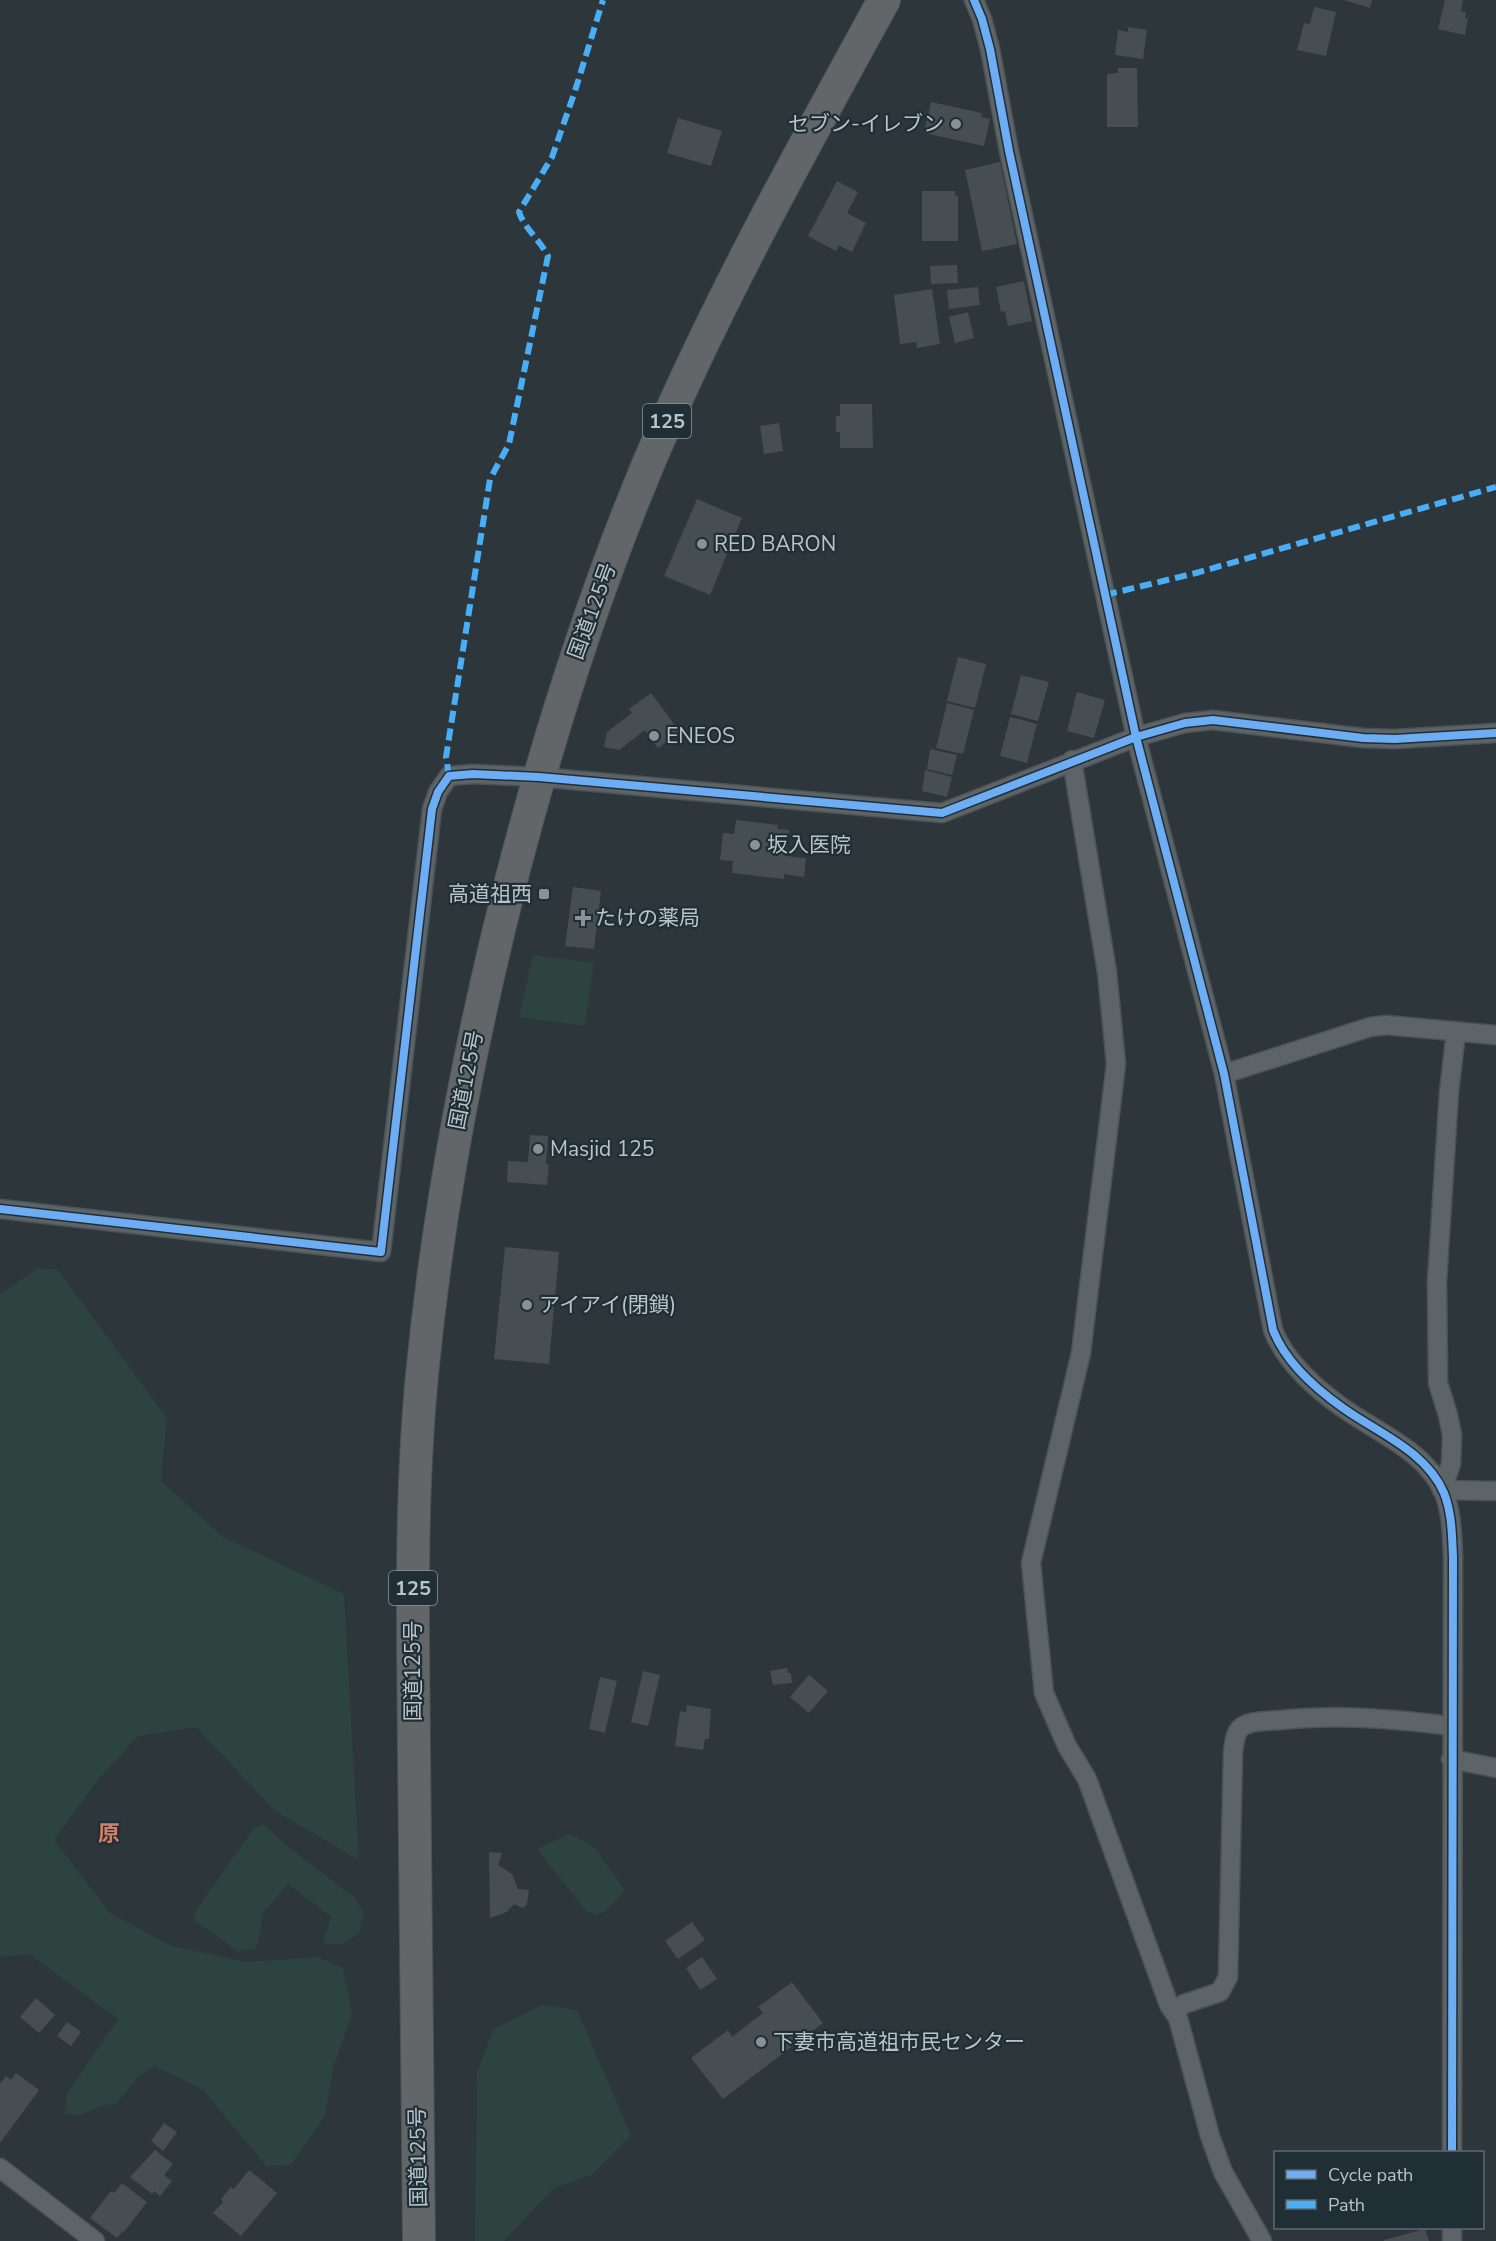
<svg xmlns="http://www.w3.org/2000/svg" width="1496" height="2241" font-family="'Nunito Sans','Noto Sans JP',sans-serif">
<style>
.green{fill:#2c433f}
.building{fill:#464e51}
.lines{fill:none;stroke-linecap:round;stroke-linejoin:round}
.street-casing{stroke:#4b5154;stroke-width:21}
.highway-casing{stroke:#4a5255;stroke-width:34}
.street{stroke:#5d6468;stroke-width:18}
.highway{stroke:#626668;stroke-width:32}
.quiet{stroke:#49aef6;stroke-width:6;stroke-dasharray:12 6;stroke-linecap:butt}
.cycleway-casing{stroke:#202e35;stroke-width:11}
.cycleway{stroke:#6dadf4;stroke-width:8}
.poi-dot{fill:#879298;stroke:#202e35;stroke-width:2}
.labels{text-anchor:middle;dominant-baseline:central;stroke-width:4.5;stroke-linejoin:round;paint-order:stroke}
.shield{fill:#202e35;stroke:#8a979d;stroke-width:1.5}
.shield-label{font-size:20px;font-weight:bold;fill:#b8c4ca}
.poi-label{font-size:21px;fill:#b8c4ca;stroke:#202e35;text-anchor:start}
.street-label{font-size:21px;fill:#b8c4ca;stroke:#202e35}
.neighbourhood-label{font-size:22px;font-weight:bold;fill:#d27f6c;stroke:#202e35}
</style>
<rect width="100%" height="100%" fill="#2d363a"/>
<g class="green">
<path d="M 533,955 L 594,963 L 585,1026 L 519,1017 Z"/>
<path d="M 38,1268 L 58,1270 L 167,1418 L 161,1481 L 223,1537 L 344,1594 L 359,1860 L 275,1811 L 196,1727 L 138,1736 L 97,1781 L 54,1840 L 110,1913 L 172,1946 L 247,1962 L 318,1957 L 343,1968 L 352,2014 L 333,2068 L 325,2116 L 291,2165 L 266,2166 L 203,2090 L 154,2066 L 138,2077 L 117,2103 L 98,2107 L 81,2115 L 65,2114 L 67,2094 L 118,2019 L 29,1954 L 0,1957 L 0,1294 Z"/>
<path d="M 263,1824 L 292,1850 L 355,1898 L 363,1912 L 360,1932 L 343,1944 L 327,1944 L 323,1940 L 331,1917 L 288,1884 L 263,1913 L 259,1939 L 255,1949 L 238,1951 L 193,1920 L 196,1910 L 255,1827 Z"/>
<path d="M 569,1834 L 593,1846 L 625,1890 L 609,1908 L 598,1915 L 586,1911 L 537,1849 Z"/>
<path d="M 542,2005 L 577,2010 L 631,2135 L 592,2175 L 554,2188 L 504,2241 L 475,2241 L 477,2072 L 493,2030 Z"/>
</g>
<g class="building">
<path d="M 1344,0 L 1372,0 L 1370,8 Z"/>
<path d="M 1445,0 L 1463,0 L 1461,11 L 1466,12 L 1465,18 L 1468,18 L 1465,35 L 1438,29 Z"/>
<path d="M 1314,7 L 1336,12 L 1326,56 L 1297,50 L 1304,23 L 1310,24 Z"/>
<path d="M 1128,27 L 1147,30 L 1143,59 L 1115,55 L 1118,30 L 1128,32 Z"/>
<path d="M 1118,68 L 1137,68 L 1138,127 L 1107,127 L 1107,74 L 1118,73 Z"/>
<path d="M 931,102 L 982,113 L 981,117 L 990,119 L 984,146 L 924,133 Z"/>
<path d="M 678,118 L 722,131 L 711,166 L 667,153 Z"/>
<path d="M 1000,162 L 1017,244 L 982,251 L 965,170 Z"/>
<path d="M 837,181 L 858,192 L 847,213 L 866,223 L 852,252 L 839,245 L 836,251 L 808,236 Z"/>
<path d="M 922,191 L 955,191 L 955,196 L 958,195 L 958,241 L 922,241 Z"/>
<path d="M 957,265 L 958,283 L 931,284 L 930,266 Z"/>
<path d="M 1024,281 L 1032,321 L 1008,326 L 1005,311 L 1001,312 L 996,287 Z"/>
<path d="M 978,287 L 980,305 L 949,309 L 947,290 Z"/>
<path d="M 932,289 L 940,344 L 917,348 L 916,342 L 900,344 L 894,295 Z"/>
<path d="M 968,312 L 974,338 L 955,343 L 949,317 Z"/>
<path d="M 840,404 L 872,404 L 873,448 L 840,448 L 840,432 L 836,432 L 836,416 L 840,416 Z"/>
<path d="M 779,423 L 783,451 L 764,454 L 760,426 Z"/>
<path d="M 697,499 L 742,518 L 710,595 L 664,576 Z"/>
<path d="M 958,657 L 986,664 L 975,708 L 947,701 Z"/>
<path d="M 1021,675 L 1049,682 L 1038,721 L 1011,714 Z"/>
<path d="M 1077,692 L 1105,700 L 1094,738 L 1067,731 Z"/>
<path d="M 651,693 L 680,732 L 658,748 L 645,730 L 619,750 L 604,747 L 607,732 L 632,713 L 629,709 Z"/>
<path d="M 947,703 L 974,710 L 963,754 L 936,748 Z"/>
<path d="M 1010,717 L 1037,724 L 1027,763 L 1000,756 Z"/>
<path d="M 930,749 L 957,755 L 952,775 L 927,769 Z"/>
<path d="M 925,770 L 952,777 L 947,797 L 922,791 Z"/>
<path d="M 736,820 L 778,825 L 777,829 L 789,830 L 786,856 L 806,858 L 804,877 L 784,874 L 784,879 L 732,873 L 733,861 L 720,860 L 723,833 L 734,834 Z"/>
<path d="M 573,887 L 601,891 L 594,949 L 565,946 Z"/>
<path d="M 530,1135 L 548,1136 L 546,1164 L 549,1165 L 547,1185 L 507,1182 L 508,1161 L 528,1162 Z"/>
<path d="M 505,1247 L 559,1252 L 549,1364 L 494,1359 Z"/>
<path d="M 787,1668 L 788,1673 L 791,1673 L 792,1683 L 773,1685 L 770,1671 Z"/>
<path d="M 643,1671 L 660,1675 L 648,1726 L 631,1722 Z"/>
<path d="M 809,1675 L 828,1691 L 809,1713 L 790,1697 Z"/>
<path d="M 600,1677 L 617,1681 L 605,1733 L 589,1729 Z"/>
<path d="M 687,1705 L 711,1709 L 709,1739 L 705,1739 L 703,1750 L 675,1746 L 680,1711 L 686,1712 Z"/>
<path d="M 489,1852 L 502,1853 L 498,1865 L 512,1874 L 518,1889 L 529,1890 L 527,1904 L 523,1908 L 514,1904 L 507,1912 L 490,1918 Z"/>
<path d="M 692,1922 L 705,1940 L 678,1959 L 665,1941 Z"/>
<path d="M 702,1957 L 717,1979 L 700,1990 L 686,1968 Z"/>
<path d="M 792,1982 L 823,2023 L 723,2099 L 691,2058 L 728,2030 L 732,2037 L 763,2013 L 758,2007 Z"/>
<path d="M 36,1998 L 55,2015 L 39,2033 L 20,2017 Z"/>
<path d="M 67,2022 L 81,2032 L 71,2046 L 57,2036 Z"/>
<path d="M 16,2073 L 39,2090 L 0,2143 L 0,2083 L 6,2076 L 11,2080 Z"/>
<path d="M 164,2123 L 177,2132 L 163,2151 L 151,2141 Z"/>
<path d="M 155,2150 L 173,2164 L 164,2175 L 172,2181 L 160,2196 L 154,2191 L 152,2194 L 130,2177 Z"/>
<path d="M 249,2170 L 277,2193 L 241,2236 L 213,2213 L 223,2202 L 221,2199 L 231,2187 L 234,2189 Z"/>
<path d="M 122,2183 L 147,2202 L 124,2232 L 123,2231 L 117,2238 L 90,2218 L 111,2191 L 114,2193 Z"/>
<path d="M 1425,2229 L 1429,2241 L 1384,2241 L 1384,2240 Z"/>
</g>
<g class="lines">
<g class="street-casing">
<g id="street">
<path d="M 974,0 L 982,19 L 990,49 L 1009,151 L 1136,737 L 1224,1074 L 1273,1330 C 1285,1361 1316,1389 1343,1408 C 1378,1433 1426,1451 1444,1493 C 1452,1513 1452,1536 1453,1557 L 1452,2152"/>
<path d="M 1072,760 L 1107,972 L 1116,1064 L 1081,1353 L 1031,1563 L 1044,1693 L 1067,1746 L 1087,1779 L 1169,2005 L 1178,2018 L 1210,2136 L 1223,2172 L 1262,2241"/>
<path d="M 1456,1032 L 1449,1092 L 1437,1281 L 1438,1383 L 1448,1415 L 1452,1435 L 1451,1464 L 1442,1490 L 1496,1491"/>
<path d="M 1224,1074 L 1370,1027 L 1386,1025 L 1496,1035"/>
<path d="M 0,1209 L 381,1252 L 432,809 L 438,792 L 449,776 L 473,774 L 539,777 L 942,813 L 1136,737 L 1185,723 L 1213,720 L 1363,738 L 1395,739 L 1496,733"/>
<path d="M 1451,1759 L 1496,1768"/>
<path d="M 1174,2012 L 1184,2004 L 1220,1992 L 1228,1977 L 1233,1753 C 1234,1743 1235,1729 1245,1725 C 1256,1720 1270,1721 1282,1720 C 1339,1714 1395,1719 1451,1726"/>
<path d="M 0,2168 L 95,2241"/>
<path d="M 1452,2228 L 1452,2241"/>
</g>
</g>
<g class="highway-casing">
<path id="highway" d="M 419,2241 C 418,2077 415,1913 414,1749 C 413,1625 410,1500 422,1375 C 438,1208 470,1043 511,881 C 552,722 602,566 669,416 C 733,273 809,137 884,0"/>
</g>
<use href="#street" class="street"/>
<use href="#highway" class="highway"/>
<g class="quiet">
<path d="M 1105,595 L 1196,573 L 1496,487"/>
<path d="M 449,776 L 446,757 L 490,479 L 509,444 L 548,256 C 540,240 524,228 519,212 L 552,157 L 575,91 L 603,0"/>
</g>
<g class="cycleway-casing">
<g id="cycleway">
<path d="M 974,0 L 982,19 L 990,49 L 1009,151 L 1136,737 L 1224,1074 L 1273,1330 C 1285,1361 1316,1389 1343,1408 C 1378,1433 1426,1451 1444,1493 C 1452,1513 1452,1536 1453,1557 L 1452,2152"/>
<path d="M 0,1209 L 381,1252 L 432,809 L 438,792 L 449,776 L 473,774 L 539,777 L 942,813 L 1136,737 L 1185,723 L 1213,720 L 1363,738 L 1395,739 L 1496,733"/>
</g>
</g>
<use href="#cycleway" class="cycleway"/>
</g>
<g class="poi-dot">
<circle cx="956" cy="124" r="6"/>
<circle cx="702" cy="544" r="6"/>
<circle cx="654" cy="736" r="6"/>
<circle cx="755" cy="845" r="6"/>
<rect x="538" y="888" width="12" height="12" rx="3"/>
<path d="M580 909h6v6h6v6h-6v6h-6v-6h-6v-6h6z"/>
<circle cx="538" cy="1149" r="6"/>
<circle cx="527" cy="1305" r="6"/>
<circle cx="761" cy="2042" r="6"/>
</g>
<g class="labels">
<g class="shield">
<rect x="643" y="404" width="48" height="34" rx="4.5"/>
<rect x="389" y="1571" width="48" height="34" rx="4.5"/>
</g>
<g class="shield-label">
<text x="667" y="421">125</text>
<text x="413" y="1588">125</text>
</g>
<g class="poi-label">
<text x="944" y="124" text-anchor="end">セブン-イレブン</text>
<text x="714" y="544">RED BARON</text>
<text x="666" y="736">ENEOS</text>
<text x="767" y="845">坂入医院</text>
<text x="532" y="894" text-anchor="end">高道祖西</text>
<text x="595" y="918">たけの薬局</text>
<text x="550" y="1149">Masjid 125</text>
<text x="539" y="1305">アイアイ(閉鎖)</text>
<text x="773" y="2042">下妻市高道祖市民センター</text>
</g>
<g class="street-label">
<text transform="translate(592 611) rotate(-70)">国道125号</text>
<text transform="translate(466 1080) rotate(-79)">国道125号</text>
<text transform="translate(413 1671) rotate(-90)">国道125号</text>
<text transform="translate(418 2157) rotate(-91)">国道125号</text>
</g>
<g class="neighbourhood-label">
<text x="109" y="1834">原</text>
</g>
</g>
<rect x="1274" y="2151" width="210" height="78" fill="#202e35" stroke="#5d6a71" stroke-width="1.5"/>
<rect x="1286" y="2170" width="30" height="9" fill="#6dadf4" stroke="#5d6a71" stroke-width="1.5"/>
<text x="1328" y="2181" font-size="18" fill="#b8c4ca">Cycle path</text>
<rect x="1286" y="2200" width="30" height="9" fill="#49aef6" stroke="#5d6a71" stroke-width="1.5"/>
<text x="1328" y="2211" font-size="18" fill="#b8c4ca">Path</text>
</svg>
